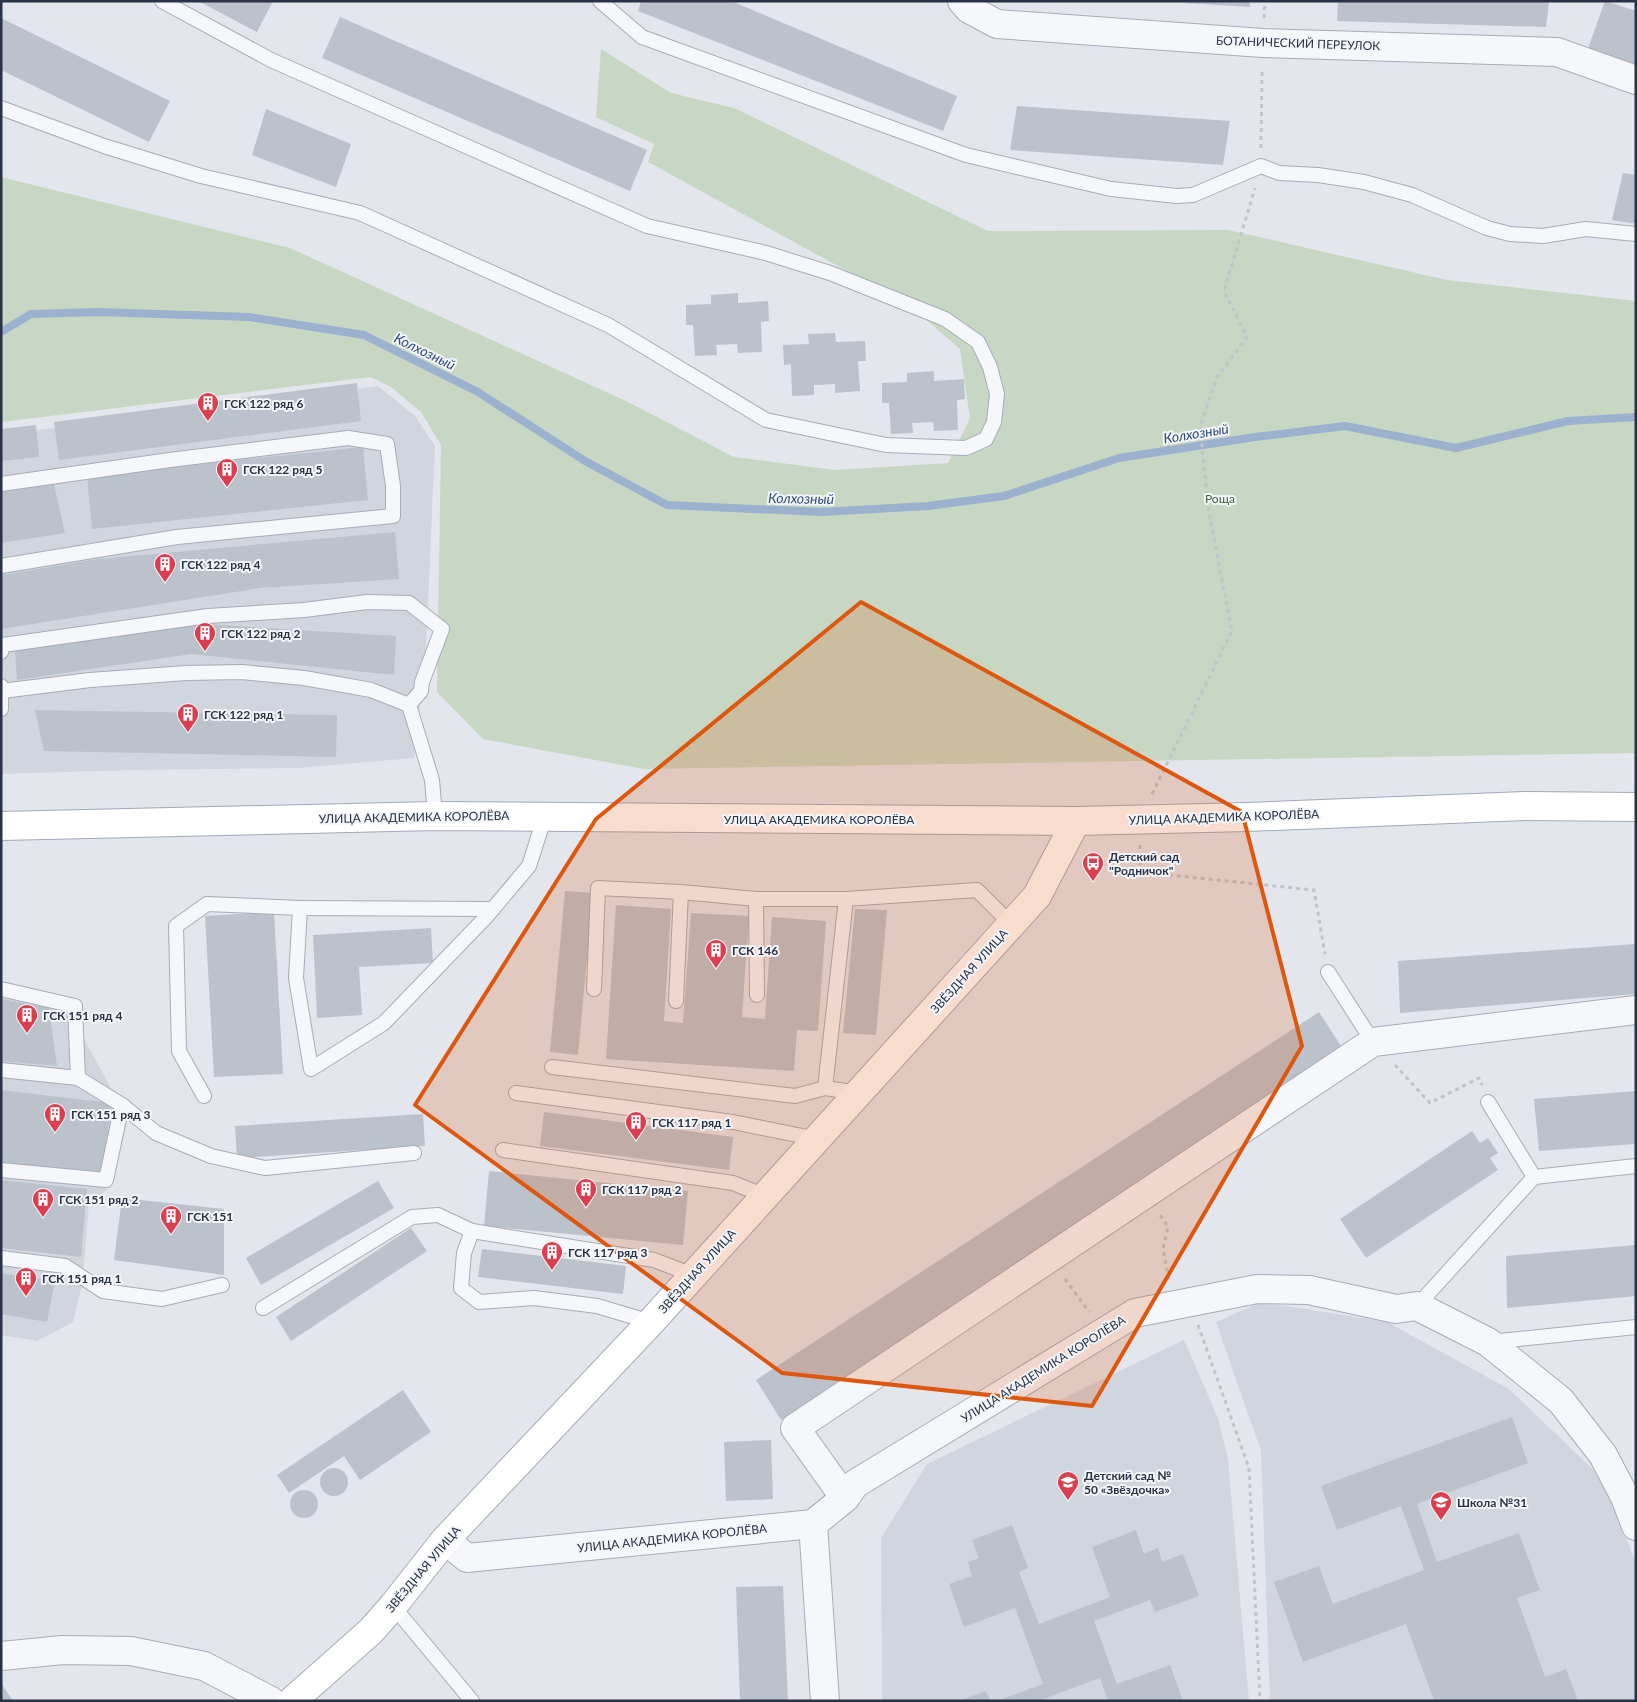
<svg xmlns="http://www.w3.org/2000/svg" width="1637" height="1702" font-family="Lato,sans-serif">
<style>
.built{fill:#d1d5de}
.green{fill:#c7d7c3}
.lines{fill:none;stroke-linecap:round;stroke-linejoin:round}
.stream{stroke:#9bb1ce;stroke-width:8}
.building{fill:#bcc2cc}
.lane-casing{stroke:#a7acb7;stroke-width:16}
.street-casing{stroke:#a7acb7;stroke-width:30}
.secondary-casing{stroke:#a7acb7;stroke-width:30}
.primary-casing{stroke:#a1a9b9;stroke-width:30}
.path{stroke:#c1c4cb;stroke-width:3;stroke-dasharray:4 4;stroke-linecap:butt}
.lane{stroke:#f6f7fa;stroke-width:14}
.street{stroke:#f6f7fa;stroke-width:28}
.secondary{stroke:#fff;stroke-width:28}
.primary{stroke:#fff;stroke-width:28}
.marked{fill:#de570f;fill-opacity:0.2;stroke:#de570f;stroke-width:4;stroke-linejoin:round}
.labels{text-anchor:middle;dominant-baseline:central;stroke-width:4;stroke-linejoin:round;paint-order:stroke}
.street-label{font-size:12px;fill:#293246;stroke:#f3f5f9}
.poi-label{font-size:12px;font-weight:bold;fill:#293246;stroke:#f3f5f9;text-anchor:start}
.park-label{font-size:12px;fill:#3b6335;stroke:#f3f5f9}
.water-label{font-size:14px;font-style:italic;fill:#2f4e7e;stroke:#f3f5f9}
</style>
<rect width="100%" height="100%" fill="#e3e6ec"/>
<g class="built">
<path d="M 378,386 L 415,416 L 435,446 L 426,648 L 414,758 L 298,768 L 132,770 L 1,774 L 1,435 Z"/>
<path d="M 1,986 L 68,1010 L 116,1097 L 107,1190 L 89,1203 L 82,1285 L 73,1322 L 37,1341 L 1,1335 Z"/>
<path d="M 1261,1302 L 1387,1322 L 1509,1389 L 1603,1479 L 1636,1563 L 1636,1701 L 1270,1701 L 1261,1451 L 1216,1322 Z"/>
<path d="M 1184,1340 L 1218,1418 L 1228,1459 L 1249,1701 L 882,1701 L 881,1538 L 927,1464 Z"/>
</g>
<path class="green" d="M 601,49 L 671,93 L 734,108 L 988,231 L 1228,230 L 1447,280 L 1636,301 L 1636,753 L 644,769 L 483,739 L 437,692 L 441,445 L 421,412 L 391,387 L 371,377 L 1,422 L 1,177 L 290,248 L 626,401 L 734,457 L 835,470 L 948,463 L 970,418 L 960,349 L 909,305 L 648,162 L 654,144 L 596,117 Z"/>
<g class="lines">
<path class="stream" d="M 1,332 L 31,314 L 98,312 L 249,317 L 364,335 L 478,392 L 585,461 L 667,505 L 821,512 L 928,506 L 1004,496 L 1119,458 L 1255,437 L 1345,426 L 1456,448 L 1568,421 L 1636,417"/>
</g>
<g class="building">
<path d="M 198,1 L 273,1 L 257,32 Z"/>
<path d="M 641,1 L 731,1 L 957,96 L 943,131 L 638,11 Z"/>
<path d="M 1185,1 L 1250,1 L 1250,7 L 1185,3 Z"/>
<path d="M 1338,1 L 1549,1 L 1546,27 L 1337,21 Z"/>
<path d="M 1605,1 L 1636,11 L 1636,68 L 1587,51 Z"/>
<path d="M 340,17 L 647,150 L 630,191 L 322,58 Z"/>
<path d="M 1,18 L 170,101 L 149,142 L 1,70 Z"/>
<path d="M 1017,106 L 1230,121 L 1223,165 L 1010,150 Z"/>
<path d="M 266,109 L 351,144 L 336,187 L 252,155 Z"/>
<path d="M 1623,173 L 1636,175 L 1636,224 L 1612,220 Z"/>
<path d="M 738,293 L 738,303 L 768,301 L 769,321 L 761,322 L 762,352 L 738,353 L 737,344 L 716,345 L 717,355 L 695,356 L 693,325 L 686,325 L 686,305 L 711,304 L 711,295 Z"/>
<path d="M 835,333 L 836,342 L 865,341 L 866,361 L 858,361 L 860,391 L 835,393 L 835,384 L 814,385 L 814,395 L 792,396 L 791,364 L 784,365 L 783,345 L 809,344 L 808,334 Z"/>
<path d="M 934,371 L 934,381 L 964,379 L 965,399 L 957,400 L 958,430 L 934,431 L 933,422 L 912,423 L 913,433 L 891,434 L 889,403 L 882,403 L 882,383 L 907,382 L 907,373 Z"/>
<path d="M 357,383 L 361,421 L 59,460 L 54,422 Z"/>
<path d="M 36,425 L 39,457 L 1,461 L 1,429 Z"/>
<path d="M 363,447 L 368,500 L 92,529 L 87,476 Z"/>
<path d="M 54,484 L 65,533 L 1,543 L 1,491 Z"/>
<path d="M 395,532 L 399,579 L 260,588 L 1,629 L 1,575 L 98,559 Z"/>
<path d="M 187,623 L 396,636 L 394,675 L 191,654 L 17,680 L 15,651 Z"/>
<path d="M 35,710 L 337,715 L 336,757 L 44,751 Z"/>
<path d="M 565,891 L 593,893 L 578,1055 L 550,1052 Z"/>
<path d="M 616,905 L 671,909 L 664,1021 L 683,1023 L 691,913 L 749,916 L 742,1017 L 765,1019 L 772,917 L 826,921 L 818,1031 L 797,1030 L 794,1071 L 606,1059 Z"/>
<path d="M 855,909 L 887,910 L 876,1035 L 843,1033 Z"/>
<path d="M 274,912 L 283,1074 L 214,1077 L 205,916 Z"/>
<path d="M 431,928 L 433,963 L 359,967 L 362,1015 L 317,1018 L 313,935 Z"/>
<path d="M 1636,944 L 1636,994 L 1400,1013 L 1398,961 Z"/>
<path d="M 1,999 L 49,1008 L 57,1066 L 1,1061 Z"/>
<path d="M 1319,1012 L 1345,1052 L 781,1420 L 756,1380 Z"/>
<path d="M 1,1090 L 111,1103 L 104,1174 L 1,1162 Z"/>
<path d="M 1636,1091 L 1636,1144 L 1539,1151 L 1534,1099 Z"/>
<path d="M 544,1112 L 733,1137 L 729,1170 L 540,1146 Z"/>
<path d="M 423,1114 L 425,1146 L 237,1158 L 235,1126 Z"/>
<path d="M 1472,1131 L 1480,1143 L 1488,1138 L 1498,1153 L 1490,1158 L 1498,1170 L 1366,1258 L 1340,1219 Z"/>
<path d="M 489,1171 L 688,1191 L 683,1245 L 484,1226 Z"/>
<path d="M 1,1180 L 87,1189 L 81,1257 L 1,1248 Z"/>
<path d="M 378,1181 L 394,1208 L 261,1285 L 246,1258 Z"/>
<path d="M 122,1198 L 224,1209 L 224,1275 L 114,1260 Z"/>
<path d="M 411,1228 L 427,1251 L 291,1341 L 276,1317 Z"/>
<path d="M 1636,1245 L 1636,1296 L 1507,1308 L 1506,1256 Z"/>
<path d="M 482,1249 L 626,1266 L 623,1294 L 478,1277 Z"/>
<path d="M 1,1273 L 55,1281 L 47,1322 L 1,1314 Z"/>
<path d="M 403,1390 L 431,1432 L 360,1480 L 344,1456 L 289,1493 L 277,1475 Z"/>
<path d="M 1512,1417 L 1528,1463 L 1417,1504 L 1437,1562 L 1519,1533 L 1540,1590 L 1517,1598 L 1545,1677 L 1566,1669 L 1578,1701 L 1434,1701 L 1406,1624 L 1303,1662 L 1274,1582 L 1319,1566 L 1333,1604 L 1424,1570 L 1401,1506 L 1337,1530 L 1321,1486 Z"/>
<path d="M 771,1440 L 773,1499 L 726,1501 L 724,1442 Z"/>
<circle cx="334" cy="1482" r="14"/>
<circle cx="304" cy="1504" r="14"/>
<path d="M 1012,1525 L 1028,1568 L 1019,1572 L 1039,1624 L 1110,1597 L 1092,1547 L 1136,1530 L 1144,1554 L 1158,1548 L 1162,1562 L 1183,1554 L 1199,1596 L 1155,1612 L 1150,1600 L 1094,1621 L 1117,1684 L 1170,1665 L 1183,1701 L 1108,1701 L 1100,1678 L 1038,1701 L 997,1701 L 1043,1684 L 1015,1608 L 964,1627 L 949,1584 L 972,1576 L 968,1562 L 979,1558 L 972,1540 Z"/>
<path d="M 783,1586 L 788,1701 L 740,1701 L 736,1587 Z"/>
<path d="M 1,1683 L 13,1701 L 1,1701 Z"/>
<path d="M 986,1691 L 990,1701 L 959,1701 Z"/>
</g>
<g class="lines">
<g class="lane-casing">
<g id="lane">
<path d="M 600,1 L 642,37 L 966,155 L 1111,189 L 1177,196 L 1193,195 L 1261,166 L 1279,173 L 1318,175 L 1364,182 L 1412,195 L 1487,228 L 1510,234 L 1543,236 L 1586,229 L 1636,234"/>
<path d="M 1,108 L 104,146 L 201,176 L 360,213 L 608,325 L 766,420 L 886,445 L 966,448 L 986,439 L 994,422 L 997,394 L 990,367 L 978,342 L 945,319 L 830,273 L 766,253 L 647,226 L 271,60 L 162,1"/>
<path d="M 1,484 L 170,460 L 348,438 L 387,444 L 393,486 L 393,516 L 177,537 L 1,566"/>
<path d="M 1,652 L 3,645 L 208,616 L 304,610 L 367,602 L 409,603 L 442,629 L 422,682 L 421,691 L 409,705 L 432,780 L 435,816"/>
<path d="M 1,686 L 1,709"/>
<path d="M 2,691 L 90,680 L 186,673 L 242,672 L 304,678 L 349,686 L 371,690 L 409,705"/>
<path d="M 756,899 L 757,995"/>
<path d="M 300,908 L 493,909"/>
<path d="M 1328,972 L 1373,1042"/>
<path d="M 1,989 L 75,1006 L 78,1078 L 1,1070"/>
<path d="M 594,989 L 598,888 L 681,892 L 756,899 L 846,899 L 977,890 L 1011,924"/>
<path d="M 676,1001 L 681,892"/>
<path d="M 552,1067 L 795,1096 L 825,1088 L 859,1093"/>
<path d="M 825,1088 L 846,899"/>
<path d="M 516,1093 L 733,1122 L 817,1139"/>
<path d="M 204,1096 L 179,1051 L 176,926 L 207,904 L 300,908 L 296,978 L 311,1069 L 384,1023 L 486,917 L 529,866 L 545,816"/>
<path d="M 1488,1102 L 1534,1177"/>
<path d="M 122,1105 L 156,1133 L 211,1156 L 265,1168 L 414,1153"/>
<path d="M 503,1150 L 733,1183 L 765,1196"/>
<path d="M 1,1170 L 106,1180 L 122,1105 L 78,1078"/>
<path d="M 472,1231 L 464,1253 L 461,1288 L 479,1302 L 534,1298 L 597,1306 L 651,1322"/>
<path d="M 1,1258 L 65,1266 L 103,1291 L 162,1299 L 222,1285"/>
<path d="M 1417,1306 L 1534,1177 L 1636,1166"/>
<path d="M 263,1308 L 412,1217 L 438,1215 L 472,1231 L 654,1260 L 693,1275"/>
<path d="M 1489,1342 L 1636,1327"/>
<path d="M 393,1606 L 472,1701"/>
</g>
</g>
<g class="street-casing">
<g id="street">
<path d="M 962,1 L 969,9 L 997,24 L 1263,43 L 1557,52 L 1636,80"/>
<path d="M 845,1498 L 795,1428 L 1373,1042 L 1636,1010"/>
<path d="M 813,1524 L 825,1701"/>
<path d="M 445,1540 L 467,1558 L 813,1524 L 845,1498 L 855,1484 L 1135,1313 L 1257,1289 L 1309,1290 L 1396,1309 L 1417,1306 L 1488,1342 L 1561,1401 L 1603,1455 L 1625,1497 L 1636,1526"/>
<path d="M 1,1656 L 63,1650 L 131,1651 L 204,1666 L 271,1701"/>
</g>
</g>
<g class="secondary-casing">
<path id="secondary" d="M 292,1701 L 371,1631 L 393,1606 L 445,1540 L 651,1322 L 1037,896 L 1076,821"/>
</g>
<g class="primary-casing">
<path id="primary" d="M 1,826 L 435,816 L 1076,821 L 1248,817 L 1525,806 L 1636,807"/>
</g>
<g class="path">
<path d="M 1264,18 L 1265,1"/>
<path d="M 1261,148 L 1262,69"/>
<path d="M 1152,794 L 1232,631 L 1209,513 L 1200,427 L 1217,377 L 1247,337 L 1224,291 L 1255,188"/>
<path d="M 1140,845 L 1140,872 L 1314,890 L 1325,954"/>
<path d="M 1395,1065 L 1430,1103 L 1479,1078 L 1482,1085"/>
<path d="M 1160,1215 L 1168,1227 L 1163,1249 L 1169,1280"/>
<path d="M 1065,1279 L 1089,1312"/>
<path d="M 1198,1325 L 1249,1468 L 1260,1701"/>
</g>
<use href="#lane" class="lane"/>
<use href="#street" class="street"/>
<use href="#secondary" class="secondary"/>
<use href="#primary" class="primary"/>
</g>
<path class="marked" d="M 861,602 L 1242,812 L 1302,1046 L 1092,1406 L 782,1373 L 415,1105 L 596,819 Z"/>
<defs>
<g id="building-pin" transform="scale(1.125)"><path d="M0 17L-7.5 6A9.5 9.5 0 1 1 7.5 6Z" fill="#d93f4e" stroke="#f3f5f9"/><path d="M-4-6H4V6H1V3H-1V6H-4ZM-2.5-4.3h1.7v1.8h-1.7ZM.8-4.3h1.7v1.8H.8ZM-2.5-1h1.7V.8h-1.7ZM.8-1h1.7V.8H.8Z" fill="#fff"/></g>
<g id="bus-pin" transform="scale(1.125)"><path d="M0 17L-7.5 6A9.5 9.5 0 1 1 7.5 6Z" fill="#d93f4e" stroke="#f3f5f9"/><path d="M-5-6H5V4H4V6H2V4H-2V6H-4V4H-5ZM-3.5-4V0h7V-4ZM-3.5 1.2v1.5H-2V1.2ZM2 1.2v1.5H3.5V1.2Z" fill="#fff"/></g>
<g id="school-pin" transform="scale(1.125)"><path d="M0 17L-7.5 6A9.5 9.5 0 1 1 7.5 6Z" fill="#d93f4e" stroke="#f3f5f9"/><path d="M0-5L7-2L0 1L-7-2ZM-4 1L0 2.5L4 1V4Q0 6-4 4Z" fill="#fff"/></g>
</defs>
<g fill-rule="evenodd">
<use href="#building-pin" x="208" y="403"/>
<use href="#building-pin" x="227" y="469"/>
<use href="#building-pin" x="165" y="564"/>
<use href="#building-pin" x="205" y="633"/>
<use href="#building-pin" x="188" y="714"/>
<use href="#bus-pin" x="1093" y="863"/>
<use href="#building-pin" x="716" y="950"/>
<use href="#building-pin" x="27" y="1015"/>
<use href="#building-pin" x="55" y="1114"/>
<use href="#building-pin" x="636" y="1122"/>
<use href="#building-pin" x="586" y="1189"/>
<use href="#building-pin" x="43" y="1199"/>
<use href="#building-pin" x="171" y="1216"/>
<use href="#building-pin" x="552" y="1252"/>
<use href="#building-pin" x="26" y="1278"/>
<use href="#school-pin" x="1068" y="1482"/>
<use href="#school-pin" x="1441" y="1502"/>
</g>
<g class="labels">
<g class="street-label">
<text transform="translate(1298 43) rotate(2)">БОТАНИЧЕСКИЙ ПЕРЕУЛОК</text>
<text transform="translate(414 817) rotate(-1)">УЛИЦА АКАДЕМИКА КОРОЛЁВА</text>
<text transform="translate(1224 817) rotate(-2)">УЛИЦА АКАДЕМИКА КОРОЛЁВА</text>
<text x="819" y="819">УЛИЦА АКАДЕМИКА КОРОЛЁВА</text>
<text transform="translate(969 971) rotate(-48)">ЗВЁЗДНАЯ УЛИЦА</text>
<text transform="translate(697 1271) rotate(-48)">ЗВЁЗДНАЯ УЛИЦА</text>
<text transform="translate(1043 1369) rotate(-32)">УЛИЦА АКАДЕМИКА КОРОЛЁВА</text>
<text transform="translate(672 1538) rotate(-6)">УЛИЦА АКАДЕМИКА КОРОЛЁВА</text>
<text transform="translate(423 1569) rotate(-50)">ЗВЁЗДНАЯ УЛИЦА</text>
</g>
<g class="poi-label">
<text x="224" y="403">ГСК 122 ряд 6</text>
<text x="243" y="469">ГСК 122 ряд 5</text>
<text x="181" y="564">ГСК 122 ряд 4</text>
<text x="221" y="633">ГСК 122 ряд 2</text>
<text x="204" y="714">ГСК 122 ряд 1</text>
<text x="1109" y="856">Детский сад<tspan x="1109" dy="14">"Родничок"</tspan></text>
<text x="732" y="950">ГСК 146</text>
<text x="43" y="1015">ГСК 151 ряд 4</text>
<text x="71" y="1114">ГСК 151 ряд 3</text>
<text x="652" y="1122">ГСК 117 ряд 1</text>
<text x="602" y="1189">ГСК 117 ряд 2</text>
<text x="59" y="1199">ГСК 151 ряд 2</text>
<text x="187" y="1216">ГСК 151</text>
<text x="568" y="1252">ГСК 117 ряд 3</text>
<text x="42" y="1278">ГСК 151 ряд 1</text>
<text x="1084" y="1475">Детский сад №<tspan x="1084" dy="14">50 «Звёздочка»</tspan></text>
<text x="1457" y="1502">Школа №31</text>
</g>
<g class="park-label">
<text x="1220" y="498">Роща</text>
</g>
<g class="water-label">
<text transform="translate(425 351) rotate(26)">Колхозный</text>
<text transform="translate(1196 433) rotate(-9)">Колхозный</text>
<text transform="translate(801 498) rotate(1)">Колхозный</text>
</g>
</g>
<rect width="1637" height="1702" fill="none" stroke="#293246" stroke-width="5"/>
</svg>
